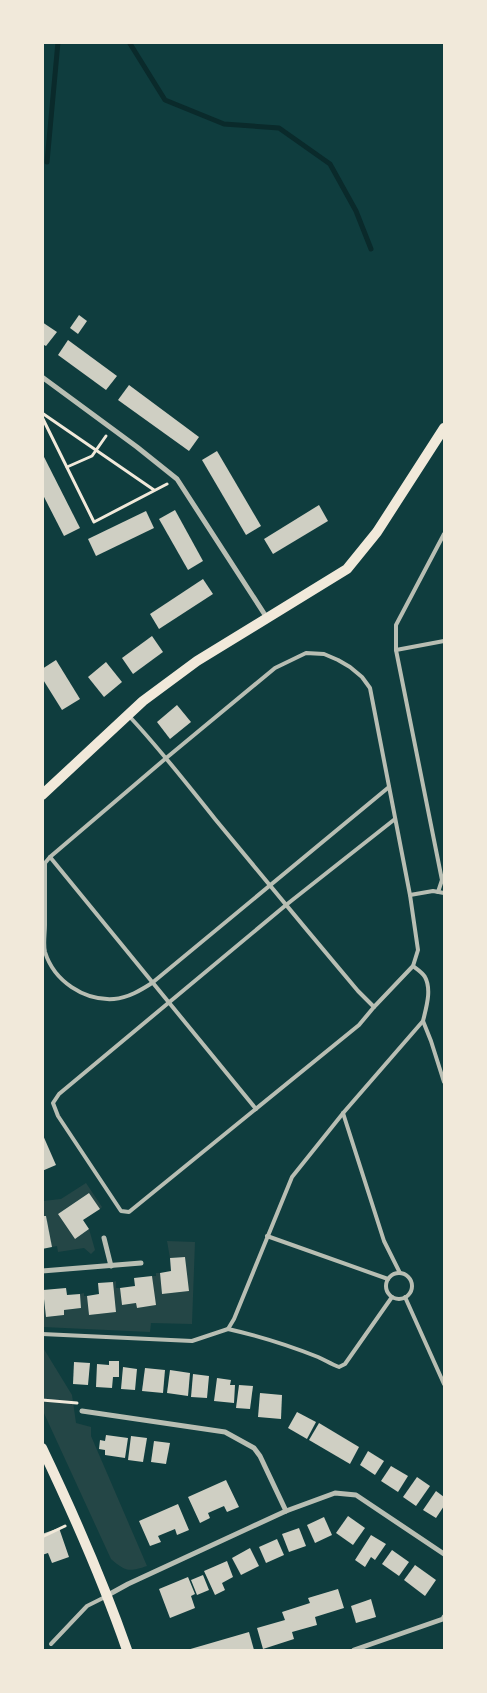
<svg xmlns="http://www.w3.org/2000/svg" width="487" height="1693" font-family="Cabin,sans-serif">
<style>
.green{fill:#244646}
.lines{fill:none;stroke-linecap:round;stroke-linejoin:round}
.stream{stroke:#0a2a2b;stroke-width:5}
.building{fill:#cfcfc3}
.path{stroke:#f1e9da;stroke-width:3}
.service{stroke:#b8beb3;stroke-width:4}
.minor{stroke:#b8beb3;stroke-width:5}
.secondary{stroke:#f1e9da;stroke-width:10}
</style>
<rect width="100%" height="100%" fill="#0f3d3e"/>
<g class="green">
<path d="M 86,1183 L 102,1207 L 100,1209 L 89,1193 L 58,1214 L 75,1239 L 89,1229 L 95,1250 L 91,1254 L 84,1248 L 58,1252 L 57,1246 L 52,1247 L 46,1216 L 43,1216 L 43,1201 L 61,1199 Z"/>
<path d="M 167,1241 L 195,1242 L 192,1324 L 151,1323 L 150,1332 L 43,1327 L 43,1291 L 46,1317 L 64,1315 L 64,1310 L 81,1308 L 80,1294 L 84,1293 L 84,1296 L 87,1296 L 89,1315 L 116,1312 L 113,1282 L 116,1281 L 116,1288 L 120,1288 L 122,1305 L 136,1303 L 137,1308 L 155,1305 L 152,1276 L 156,1276 L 156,1273 L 160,1273 L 162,1294 L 188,1291 L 185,1257 L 170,1258 Z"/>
<path d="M 42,1346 L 72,1395 L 76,1423 L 91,1427 L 91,1436 L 147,1566 C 129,1572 126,1572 111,1559 L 43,1411 Z"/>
</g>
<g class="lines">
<g class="stream">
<path d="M 129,42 L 165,100 L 224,124 L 279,128 L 330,164 L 356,211 L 371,249"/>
<path d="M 47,162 L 58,42"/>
</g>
</g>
<g class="building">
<path d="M 79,315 L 87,321 L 78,334 L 70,328 Z"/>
<path d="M 42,322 L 57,332 L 46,346 L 42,344 Z"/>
<path d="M 68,340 L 117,376 L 106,390 L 58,355 Z"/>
<path d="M 129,385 L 199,437 L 189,451 L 118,400 Z"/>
<path d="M 217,451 L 261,526 L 246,535 L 202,460 Z"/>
<path d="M 42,453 L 80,528 L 64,536 L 42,493 Z"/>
<path d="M 319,505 L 328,521 L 273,554 L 264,539 Z"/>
<path d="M 175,510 L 203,561 L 188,570 L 159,519 Z"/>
<path d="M 146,511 L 154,528 L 96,556 L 88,539 Z"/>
<path d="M 203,579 L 213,594 L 159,629 L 150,614 Z"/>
<path d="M 152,636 L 163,652 L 133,674 L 122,658 Z"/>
<path d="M 56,660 L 80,699 L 62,710 L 42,678 L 42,669 Z"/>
<path d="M 106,662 L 122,682 L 104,697 L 88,677 Z"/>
<path d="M 177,705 L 191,722 L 170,739 L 157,722 Z"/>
<path d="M 42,1133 L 56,1165 L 42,1171 Z"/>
<path d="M 89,1193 L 100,1209 L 83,1220 L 89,1229 L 75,1239 L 58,1214 Z"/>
<path d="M 42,1216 L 46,1216 L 52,1247 L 42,1249 Z"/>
<path d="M 185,1257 L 189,1291 L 162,1294 L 160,1273 L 171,1271 L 170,1258 Z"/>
<path d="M 152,1276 L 156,1305 L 137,1308 L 136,1303 L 122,1305 L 120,1288 L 135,1286 L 134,1278 Z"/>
<path d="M 113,1282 L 116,1312 L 89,1315 L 87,1296 L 99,1294 L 98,1283 Z"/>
<path d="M 66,1288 L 67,1295 L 80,1294 L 81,1308 L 64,1310 L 64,1315 L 46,1317 L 43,1290 Z"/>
<path d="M 109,1361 L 119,1361 L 119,1377 L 113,1377 L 112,1388 L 96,1387 L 97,1364 L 109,1365 Z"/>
<path d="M 74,1362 L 90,1363 L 88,1385 L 73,1384 Z"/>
<path d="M 123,1367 L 137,1369 L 135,1390 L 121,1389 Z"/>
<path d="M 145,1368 L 165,1370 L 163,1393 L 142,1391 Z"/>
<path d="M 170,1370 L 190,1373 L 188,1396 L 167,1393 Z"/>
<path d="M 193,1374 L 209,1376 L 207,1398 L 191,1397 Z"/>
<path d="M 217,1378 L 231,1380 L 230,1385 L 235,1385 L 234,1403 L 214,1401 Z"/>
<path d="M 239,1385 L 253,1386 L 250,1409 L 236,1408 Z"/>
<path d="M 260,1393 L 282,1395 L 281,1419 L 258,1417 Z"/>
<path d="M 297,1412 L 316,1422 L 307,1439 L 288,1428 Z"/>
<path d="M 319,1423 L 359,1447 L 350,1464 L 309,1440 Z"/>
<path d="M 106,1435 L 128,1438 L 125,1458 L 105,1455 L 105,1450 L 99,1449 L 100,1440 L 105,1441 Z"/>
<path d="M 131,1436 L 147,1438 L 143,1462 L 128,1460 Z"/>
<path d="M 154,1441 L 170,1443 L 166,1464 L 151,1462 Z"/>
<path d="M 368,1451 L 384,1461 L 375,1475 L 360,1465 Z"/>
<path d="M 391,1466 L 408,1476 L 398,1492 L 381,1481 Z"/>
<path d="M 417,1477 L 430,1486 L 416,1506 L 403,1497 Z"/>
<path d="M 226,1480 L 239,1507 L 227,1512 L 224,1506 L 208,1513 L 210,1518 L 200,1523 L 188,1497 Z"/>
<path d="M 436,1491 L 444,1497 L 444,1506 L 436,1518 L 423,1510 Z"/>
<path d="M 178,1504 L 189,1530 L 177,1535 L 175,1529 L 158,1536 L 161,1542 L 150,1546 L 139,1521 Z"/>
<path d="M 348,1516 L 365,1528 L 353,1545 L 336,1533 Z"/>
<path d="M 324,1517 L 332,1535 L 315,1543 L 307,1525 Z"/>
<path d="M 59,1528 L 69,1557 L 52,1563 L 48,1553 L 42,1555 L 42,1534 Z"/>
<path d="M 299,1528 L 306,1546 L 289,1552 L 282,1534 Z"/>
<path d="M 371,1535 L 386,1544 L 375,1560 L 371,1557 L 365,1567 L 355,1560 Z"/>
<path d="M 277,1539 L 284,1555 L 266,1563 L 259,1547 Z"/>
<path d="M 250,1548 L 259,1566 L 241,1575 L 232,1558 Z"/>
<path d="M 392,1550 L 409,1562 L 399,1576 L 382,1564 Z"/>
<path d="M 227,1561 L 233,1577 L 222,1583 L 225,1590 L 215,1595 L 204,1571 Z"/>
<path d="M 415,1565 L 436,1580 L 425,1596 L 404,1580 Z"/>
<path d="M 203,1575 L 209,1590 L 197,1595 L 191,1580 Z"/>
<path d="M 188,1577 L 195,1594 L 191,1596 L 195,1608 L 170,1618 L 159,1589 Z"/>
<path d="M 338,1589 L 344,1608 L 315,1617 L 317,1625 L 292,1632 L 294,1639 L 263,1649 L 257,1628 L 285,1620 L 282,1612 L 310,1603 L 308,1598 Z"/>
<path d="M 371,1599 L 376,1617 L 356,1623 L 351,1606 Z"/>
<path d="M 249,1632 L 254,1650 L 187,1650 Z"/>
</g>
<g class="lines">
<g class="path">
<path d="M 42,413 L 154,490"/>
<path d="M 42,417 L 94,522 L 167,484"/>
<path d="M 67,467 L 92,456 L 106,436"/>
<path d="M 42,1400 L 77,1403"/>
<path d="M 42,1537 L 65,1526"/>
</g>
<g class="service">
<path d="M 396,650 L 396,625 L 444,534"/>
<path d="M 129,716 C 160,749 187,784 215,819 C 262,876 310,934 358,991 L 374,1007 L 413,966 L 418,950 L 410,895 L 370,688 L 362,677 L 350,667 L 338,660 L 324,654 L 306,653 L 275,668 L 165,759 L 50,857 L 256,1109"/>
<path d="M 50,857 L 45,863 C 45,884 45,905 45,925 C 45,934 43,944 45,952 C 54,981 84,1001 114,999 C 128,998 141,990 152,983 L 389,787"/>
<path d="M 438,892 L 442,880 L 396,650 L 444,641"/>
<path d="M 410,895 L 433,891 L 444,893"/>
<path d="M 374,1007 L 359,1025 L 129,1212 L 121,1211 L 58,1116 L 53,1103 L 59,1094 L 286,905 L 395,819"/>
<path d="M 423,1021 L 431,1041 L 444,1082"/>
<path d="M 343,1113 L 384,1241 L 400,1273"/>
<path d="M 267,1236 L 388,1279"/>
<circle cx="399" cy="1286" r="13"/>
<path d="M 405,1297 L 444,1384"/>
<path d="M 228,1329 C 259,1336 288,1345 318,1357 C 325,1360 331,1364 339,1367 L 345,1364 L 392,1297"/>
<path d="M 42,1334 L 192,1341 L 228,1329 L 234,1319 L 292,1177 L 344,1112 L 423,1021 C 426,1008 432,990 425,977 C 423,973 417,969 413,966"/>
<path d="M 51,1644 L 87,1606 L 105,1597"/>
</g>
<g class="minor">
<path d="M 42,377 L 137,447 L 177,479 L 267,618"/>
<path d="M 104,1238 L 111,1266"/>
<path d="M 42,1271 L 141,1263"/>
<path d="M 82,1411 L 225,1432 L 254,1448 L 260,1456 L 286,1511"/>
<path d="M 108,1595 L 128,1584 L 286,1511 L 335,1493 L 356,1495 L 444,1554"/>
<path d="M 354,1650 L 443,1619 L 444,1617"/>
</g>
<g class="secondary">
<path d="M 42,795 L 143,701 L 197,661 L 347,569 L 377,532 L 444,428"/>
<path d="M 42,1448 C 74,1515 103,1581 127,1650"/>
</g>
</g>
<rect width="487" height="1693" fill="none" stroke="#f1e9da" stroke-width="88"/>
</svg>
